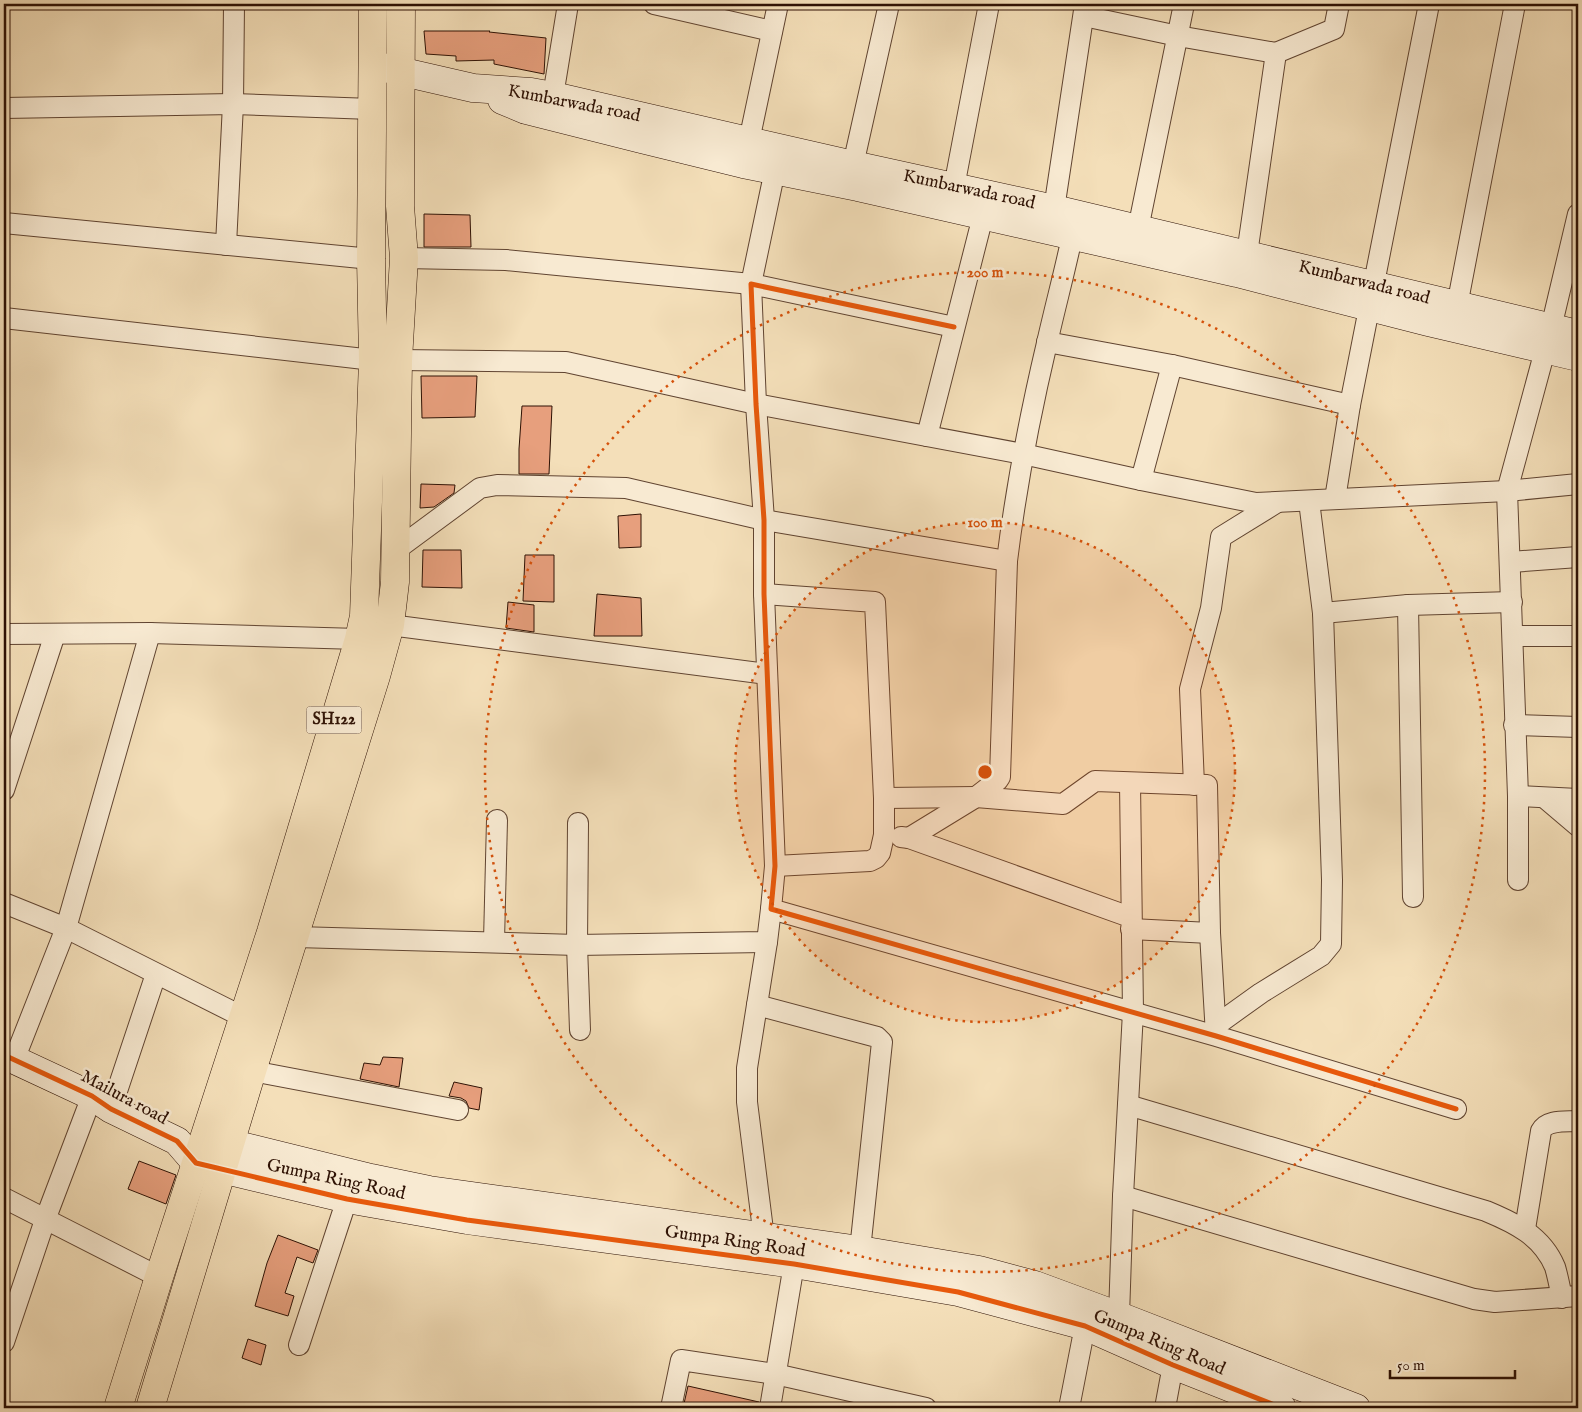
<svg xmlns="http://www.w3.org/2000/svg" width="1582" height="1412" font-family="'IM FELL English',serif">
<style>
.building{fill:#e79f7d;stroke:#2e1104}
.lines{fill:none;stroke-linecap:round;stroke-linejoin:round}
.street-casing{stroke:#604431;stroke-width:22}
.secondary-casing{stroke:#2e1104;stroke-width:29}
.primary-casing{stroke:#2e1104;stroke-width:29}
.street{stroke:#f8ead2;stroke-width:20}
.secondary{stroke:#f8ead2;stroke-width:28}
.primary{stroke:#f4dfb9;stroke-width:28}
.cycleway-casing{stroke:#f8ead2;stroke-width:8}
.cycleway{stroke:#e8590c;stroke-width:5}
.ring{fill:none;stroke:#d5520b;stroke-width:2.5;stroke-dasharray:2.5 5}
.labels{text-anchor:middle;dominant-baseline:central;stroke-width:5;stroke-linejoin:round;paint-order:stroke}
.shield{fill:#f8ead2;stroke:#6b5242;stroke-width:1}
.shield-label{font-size:16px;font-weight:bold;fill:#2e1104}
.street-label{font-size:18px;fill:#2e1104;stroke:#f8ead2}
.centre{fill:#d5520b;stroke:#f8ead2;stroke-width:2.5}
.ring-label{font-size:15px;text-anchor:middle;font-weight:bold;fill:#d5520b;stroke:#f8ead2;stroke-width:5;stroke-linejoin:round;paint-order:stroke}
</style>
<rect width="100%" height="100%" fill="#f4dfb9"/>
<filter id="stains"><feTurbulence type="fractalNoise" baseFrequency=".004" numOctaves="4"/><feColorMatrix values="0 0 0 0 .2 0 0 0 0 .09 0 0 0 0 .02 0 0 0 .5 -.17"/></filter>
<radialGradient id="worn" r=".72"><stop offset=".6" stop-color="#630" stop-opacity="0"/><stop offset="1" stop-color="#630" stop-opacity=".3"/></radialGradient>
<g class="building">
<path d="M 424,31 L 490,31 L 489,32 L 546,38 L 544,74 L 494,64 L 494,60 L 456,61 L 456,56 L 426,54 Z"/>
<path d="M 424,214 L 470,215 L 471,247 L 424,247 Z"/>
<path d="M 421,376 L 477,376 L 475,417 L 422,418 Z"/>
<path d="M 522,406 L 552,406 L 549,474 L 519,474 L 519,449 Z"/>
<path d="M 421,484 L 455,485 L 454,493 L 434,507 L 420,508 Z"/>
<path d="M 641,514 L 641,547 L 619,548 L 618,516 Z"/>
<path d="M 423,550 L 461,550 L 462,588 L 422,587 Z"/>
<path d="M 525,555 L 554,555 L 554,602 L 523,601 Z"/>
<path d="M 597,594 L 641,598 L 642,636 L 594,636 Z"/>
<path d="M 508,602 L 534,605 L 534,632 L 506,628 Z"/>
<path d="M 383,1057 L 403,1058 L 399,1087 L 360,1079 L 364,1063 L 380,1065 Z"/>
<path d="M 454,1082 L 482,1088 L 479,1110 L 469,1108 L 466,1101 L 461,1098 L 449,1096 Z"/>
<path d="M 139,1161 L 176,1175 L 166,1204 L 128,1189 Z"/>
<path d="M 278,1235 L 318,1250 L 313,1263 L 297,1257 L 285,1293 L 294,1296 L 288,1316 L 255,1306 L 267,1263 Z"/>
<path d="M 248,1339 L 266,1345 L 261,1365 L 242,1358 Z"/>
<path d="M 688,1386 L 759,1402 L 758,1408 L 683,1408 Z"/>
</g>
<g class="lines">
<g class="street-casing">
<g id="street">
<path d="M 654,4 L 772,31"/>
<path d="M 1084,16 L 1178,36 L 1276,53"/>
<path d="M 553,96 L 568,4"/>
<path d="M 4,108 L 233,104 L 372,109"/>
<path d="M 749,141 L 778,4"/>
<path d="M 853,165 L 889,4"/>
<path d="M 954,187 L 989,4"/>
<path d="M 1054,209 L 1085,4"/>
<path d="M 4,223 L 371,259"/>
<path d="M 1138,229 L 1184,4"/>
<path d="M 226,245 L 233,104 L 234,4"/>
<path d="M 1247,254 L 1276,53 L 1334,29 L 1339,4"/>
<path d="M 404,258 L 506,260 L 751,284 L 775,170"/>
<path d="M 1457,306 L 1515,4"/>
<path d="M 4,318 L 373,360"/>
<path d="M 954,327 L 751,284 L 756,404 L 764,520 L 764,594 L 775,866 L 771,909 L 1216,1036 L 1456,1109"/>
<path d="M 1047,342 L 1172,365 L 1350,405"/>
<path d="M 398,360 L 566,362 L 756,404 L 1023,454 L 1141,480 L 1256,503 L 1507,491 L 1578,484"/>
<path d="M 927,436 L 983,216"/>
<path d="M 1141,480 L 1172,365"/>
<path d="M 1335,499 L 1350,405 L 1429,4"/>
<path d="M 396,550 L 480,488 L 497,485 L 626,488 L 764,520 L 1007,561"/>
<path d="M 1511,562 L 1578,557"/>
<path d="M 764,594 L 875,602 L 884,798 L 884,835 L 880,853 L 876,858 L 870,861 L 775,866"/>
<path d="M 1408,605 L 1413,897"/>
<path d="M 1323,613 L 1408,605 L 1512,602"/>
<path d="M 390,625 L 767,674"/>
<path d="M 4,634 L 150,633 L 359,639"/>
<path d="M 1513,636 L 1578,636"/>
<path d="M 1514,725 L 1578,727"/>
<path d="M 1194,785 L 1190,689 L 1211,608 L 1221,537 L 1276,503"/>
<path d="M 4,790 L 55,634"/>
<path d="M 1518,796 L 1578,799"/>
<path d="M 884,798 L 976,797 L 1063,804 L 1095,781 L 1207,785 L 1210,933 L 1216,1035"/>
<path d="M 1545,798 L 1578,826"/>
<path d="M 578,823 L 577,945 L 580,1030"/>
<path d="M 901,837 L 909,838 L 1130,917"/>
<path d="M 909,838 L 976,797 L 998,780 L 1000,777 L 1007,561 C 1016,487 1030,415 1047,343 C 1056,303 1067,263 1075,223"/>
<path d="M 1518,880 L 1518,796 L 1507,491 L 1551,328 L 1578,214"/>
<path d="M 4,903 L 66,928 L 243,1017"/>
<path d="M 1131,929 L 1210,933"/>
<path d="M 296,937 L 577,945 L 767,942 L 771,909"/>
<path d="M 494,941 L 497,820"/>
<path d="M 757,1005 L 877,1037 L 882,1042 L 860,1250"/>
<path d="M 1215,1026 L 1261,993 L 1321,956 L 1331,944 L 1332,880 L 1323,613 L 1309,501"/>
<path d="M 14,1060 L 66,928 L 150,633"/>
<path d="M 252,1071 L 458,1110"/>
<path d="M 1128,1105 L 1486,1211 C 1515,1223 1542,1236 1555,1267 C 1558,1277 1560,1288 1562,1298"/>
<path d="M 111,1109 L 156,974"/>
<path d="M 1123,1196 L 1474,1299 L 1495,1302 L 1578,1296"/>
<path d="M 4,1198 L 159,1277"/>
<path d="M 1525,1229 L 1541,1131 C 1547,1119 1566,1122 1578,1121"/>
<path d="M 764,1238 L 747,1102 L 747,1068 L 767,942"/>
<path d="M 1119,1316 L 1123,1196 L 1133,1012 L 1130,783"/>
<path d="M 4,1342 L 45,1220 L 92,1096"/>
<path d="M 299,1345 L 347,1199"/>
<path d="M 671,1408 L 681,1360 L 775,1374 L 926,1408"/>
<path d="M 770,1408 L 794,1264"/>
<path d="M 1069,1408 L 1085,1326"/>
<path d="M 1165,1408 L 1173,1365"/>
</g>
</g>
<g class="secondary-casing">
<g id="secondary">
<path d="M 377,66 L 473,88 L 531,92 L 553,96 L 853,165 L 1054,209 L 1578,334"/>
<path d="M 502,100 L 526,110 L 641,139 L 743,164 L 858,187 L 1237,273 L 1428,322 L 1578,357"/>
<path d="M 4,1055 L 92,1096 L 111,1109 L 177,1141 L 196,1163 L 347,1199 L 467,1220 L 794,1264 L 958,1292 L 1085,1326 L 1173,1365 L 1282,1408"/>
<path d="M 208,1138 L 371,1178 L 429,1190 L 860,1250 L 979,1270 L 1035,1285 L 1119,1316 L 1356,1408"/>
</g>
</g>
<g class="primary-casing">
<g id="primary">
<path d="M 118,1408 L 159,1277 L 271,932 L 359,639 L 364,616 L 373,360 L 371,259 L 373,4"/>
<path d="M 150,1408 L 252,1071 L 376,676 L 390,625 L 395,582 L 398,360 L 404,258 L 400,206 L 401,4"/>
</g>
</g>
<use href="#street" class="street"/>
<use href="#secondary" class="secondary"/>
<use href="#primary" class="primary"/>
<g class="cycleway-casing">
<g id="cycleway">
<path d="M 954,327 L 751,284 L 756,404 L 764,520 L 764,594 L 775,866 L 771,909 L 1216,1036 L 1456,1109"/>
<path d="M 4,1055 L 92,1096 L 111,1109 L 177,1141 L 196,1163 L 347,1199 L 467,1220 L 794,1264 L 958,1292 L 1085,1326 L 1173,1365 L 1282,1408"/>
</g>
</g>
<use href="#cycleway" class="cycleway"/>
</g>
<circle cx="985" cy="772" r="250" fill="#d5520b" fill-opacity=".12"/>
<g class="ring">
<circle cx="985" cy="772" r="250"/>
<circle cx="985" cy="772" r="500"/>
</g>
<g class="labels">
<rect class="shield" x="306.5" y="706.5" width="55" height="27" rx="4"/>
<g class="shield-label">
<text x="334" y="720">SH122</text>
</g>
<g class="street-label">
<text transform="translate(574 104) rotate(11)">Kumbarwada road</text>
<text transform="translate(969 190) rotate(12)">Kumbarwada road</text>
<text transform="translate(1364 283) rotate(14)">Kumbarwada road</text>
<text transform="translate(124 1098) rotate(28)">Mailura road</text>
<text transform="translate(336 1180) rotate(12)">Gumpa Ring Road</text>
<text transform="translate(735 1242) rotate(8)">Gumpa Ring Road</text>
<text transform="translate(1159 1343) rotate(23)">Gumpa Ring Road</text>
</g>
</g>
<circle cx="985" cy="772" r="8" class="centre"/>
<g class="ring-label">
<text x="985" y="277">200 m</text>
<text x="985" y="527">100 m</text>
</g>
<rect width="1582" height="1412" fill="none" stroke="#f4dfb9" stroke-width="20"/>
<rect x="5" y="5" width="1572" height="1402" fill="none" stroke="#2e1104" stroke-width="2.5"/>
<rect x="10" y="10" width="1562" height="1392" fill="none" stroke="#2e1104"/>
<path d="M1390 1370v8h125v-8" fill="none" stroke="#2e1104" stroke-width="2.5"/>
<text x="1397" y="1370" font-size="15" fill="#2e1104" stroke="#f8ead2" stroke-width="4" paint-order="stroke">50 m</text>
<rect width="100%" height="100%" filter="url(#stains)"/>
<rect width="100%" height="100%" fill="url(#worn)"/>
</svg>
